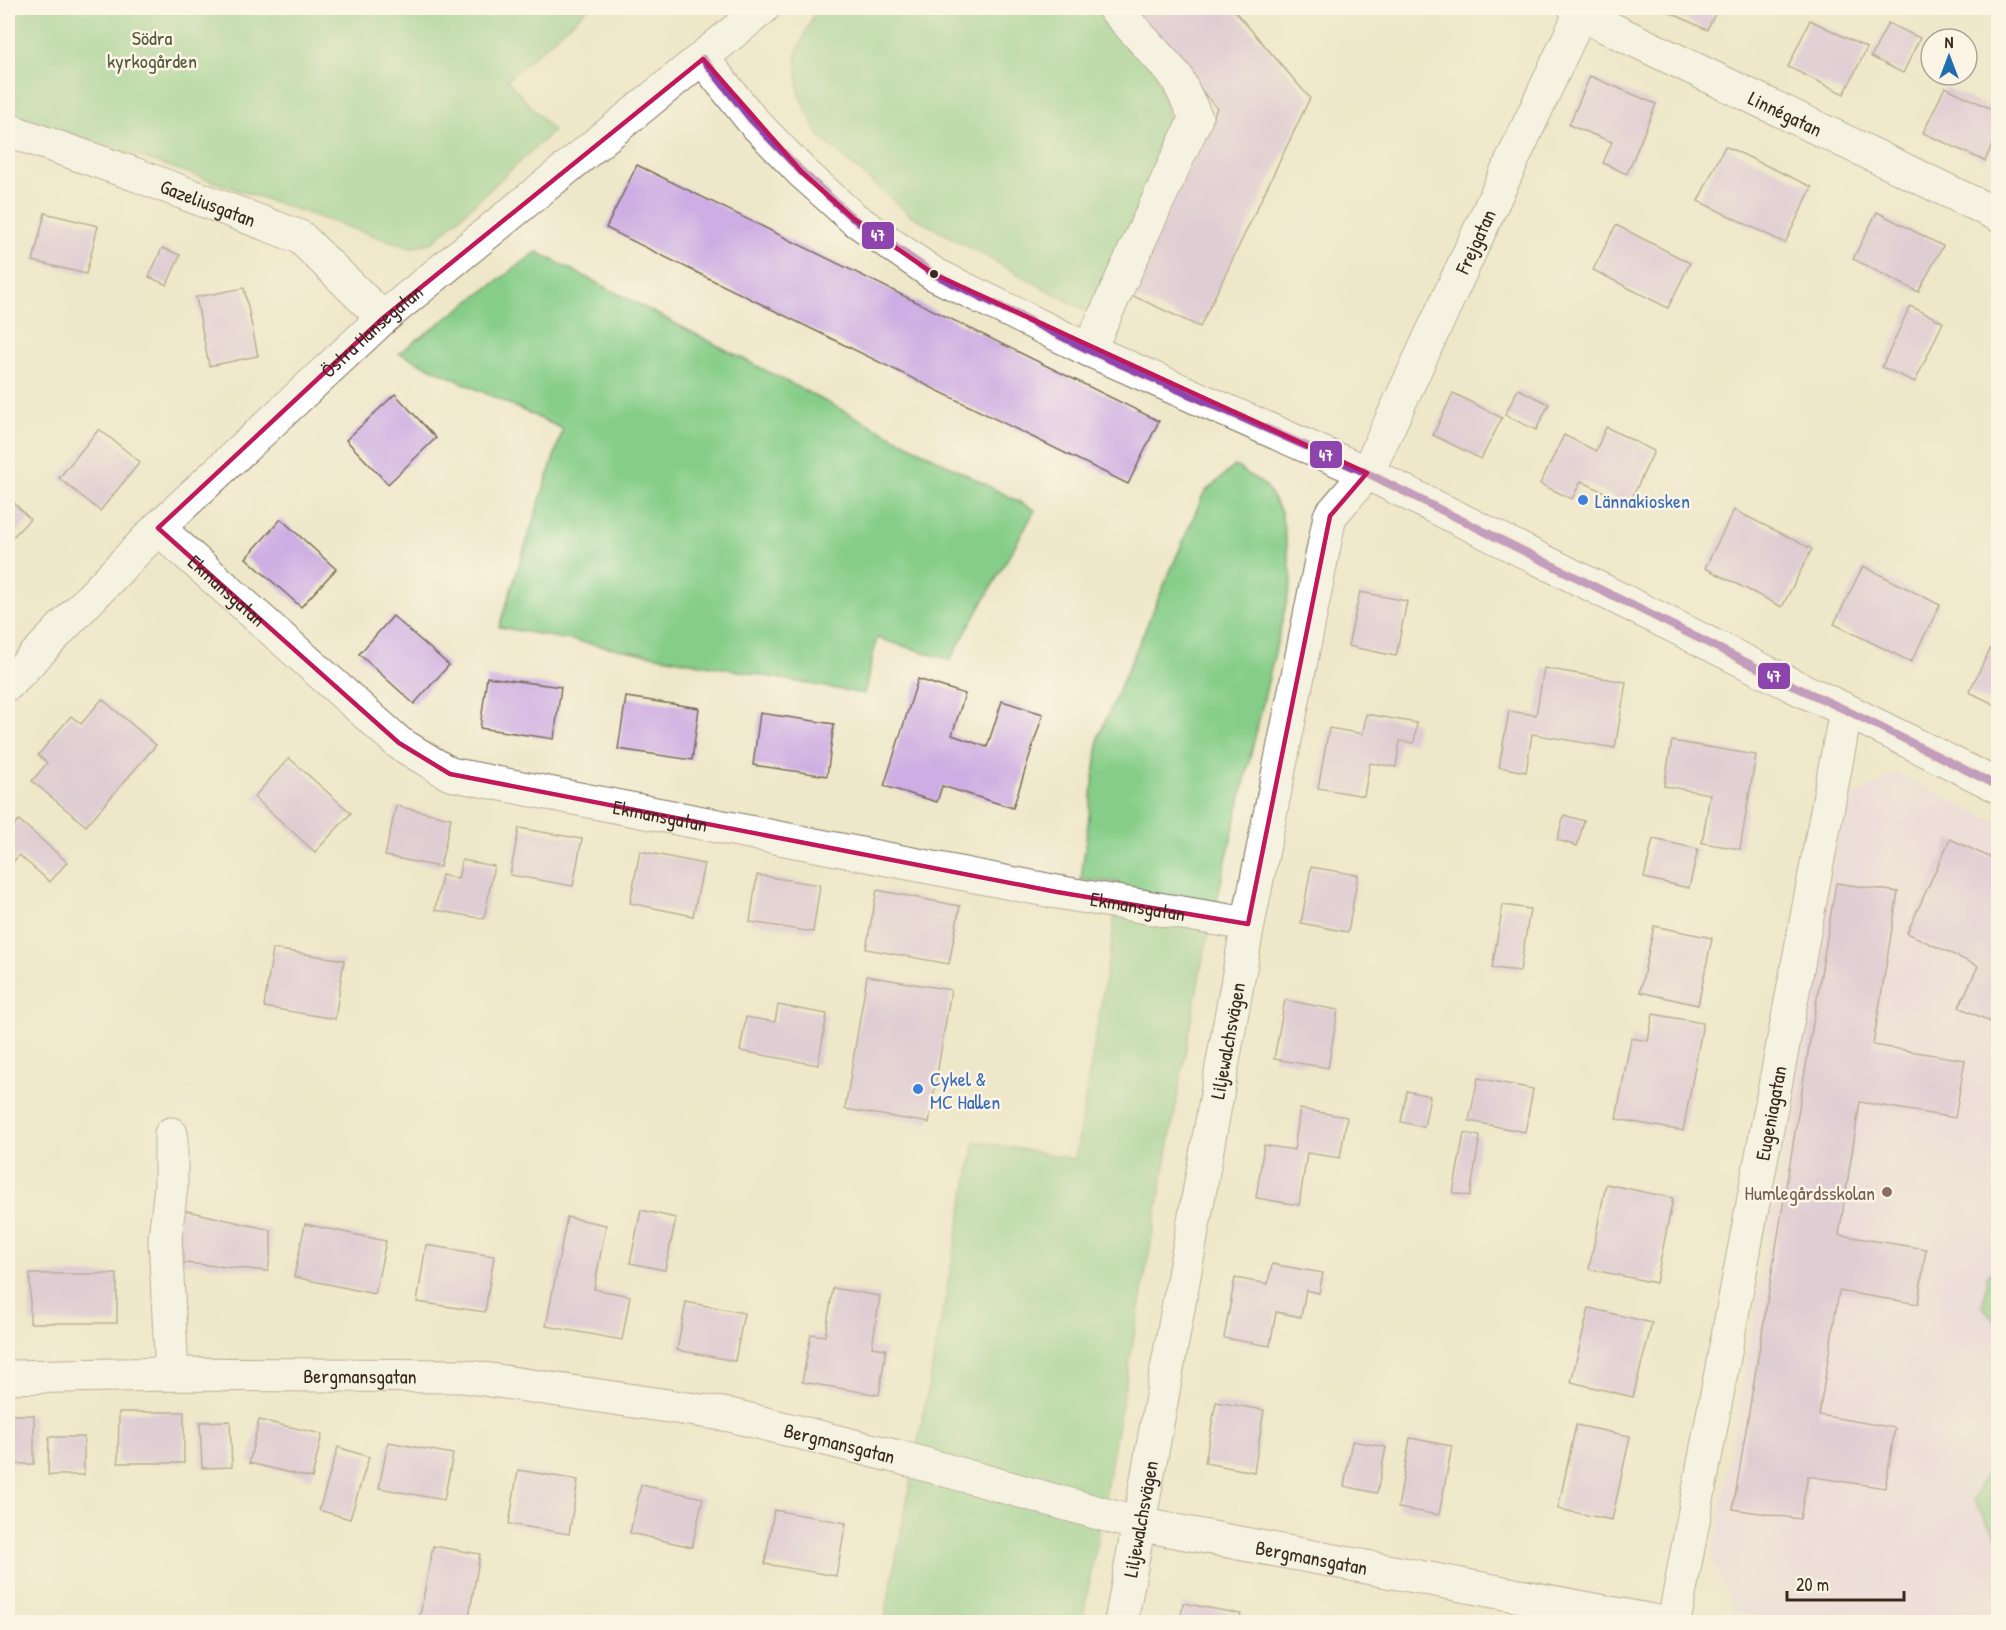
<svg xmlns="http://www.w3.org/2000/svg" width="2006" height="1630" font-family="'Patrick Hand',sans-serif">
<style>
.built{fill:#e9d2ed}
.green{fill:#85cd88;stroke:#607c53;stroke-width:1.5}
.building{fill:#cdade3}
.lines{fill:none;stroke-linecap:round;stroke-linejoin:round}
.minor-casing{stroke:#7a6c5a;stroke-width:35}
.minor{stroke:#fff;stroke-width:33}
.bus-1-casing{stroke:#fcf5e5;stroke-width:12}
.bus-1{stroke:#8e44ad;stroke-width:8}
.marked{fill:none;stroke:#c2185b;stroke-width:4.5;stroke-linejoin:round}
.bus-dot{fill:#3b2a1e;stroke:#fcf5e5;stroke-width:2}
.shop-dot{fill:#3f7fe0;stroke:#fcf5e5;stroke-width:2}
.education-dot{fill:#8d6e63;stroke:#fcf5e5;stroke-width:2}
.labels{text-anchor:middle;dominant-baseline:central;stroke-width:5;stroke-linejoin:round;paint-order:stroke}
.park-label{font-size:20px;fill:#515b3e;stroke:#fcf5e5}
.street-label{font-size:20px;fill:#3b2a1e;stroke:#fcf5e5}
.shop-label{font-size:20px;fill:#366cbe;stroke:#fcf5e5;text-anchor:start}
.education-label{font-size:20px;fill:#785e54;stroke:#fcf5e5;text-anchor:end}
.line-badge{stroke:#fcf5e5;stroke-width:2}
.badge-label{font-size:16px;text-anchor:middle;font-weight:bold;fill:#fff}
</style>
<rect width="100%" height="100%" fill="#fcf5e5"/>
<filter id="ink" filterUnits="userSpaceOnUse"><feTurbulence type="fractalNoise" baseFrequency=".0167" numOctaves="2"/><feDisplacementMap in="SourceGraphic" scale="12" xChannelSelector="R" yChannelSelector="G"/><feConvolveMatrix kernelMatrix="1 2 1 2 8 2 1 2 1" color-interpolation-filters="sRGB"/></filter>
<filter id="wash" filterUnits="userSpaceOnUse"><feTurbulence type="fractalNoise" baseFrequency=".008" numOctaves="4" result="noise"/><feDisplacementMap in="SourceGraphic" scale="24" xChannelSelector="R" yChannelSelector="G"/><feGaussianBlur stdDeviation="1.35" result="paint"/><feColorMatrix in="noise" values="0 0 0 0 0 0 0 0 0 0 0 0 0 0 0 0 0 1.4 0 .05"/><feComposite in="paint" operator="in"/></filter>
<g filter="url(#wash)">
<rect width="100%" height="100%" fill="#eee7c9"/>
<path class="built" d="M 1898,773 L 1998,824 L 1998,1622 L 1794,1622 L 1734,1612 L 1712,1559 L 1844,801 Z"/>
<g class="green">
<path d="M 8,8 L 588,8 L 507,80 L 553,131 L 433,242 L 410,248 L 8,112 Z"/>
<path d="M 821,8 L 1100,8 L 1155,68 L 1169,122 L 1164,165 L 1088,312 L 910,215 L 819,136 L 799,95 L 796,54 L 814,14 Z"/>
<path d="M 537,252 L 1035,510 L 950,660 L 877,638 L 864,694 L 499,627 L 563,429 L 399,353 Z"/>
<path d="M 1235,466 L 1266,486 L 1281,512 L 1292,579 L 1201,967 L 1082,1622 L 884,1622 L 975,1141 L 1075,1159 L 1112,939 L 1119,882 L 1081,880 L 1099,736 L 1204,493 Z"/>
<path d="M 1998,1267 L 1998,1324 L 1983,1307 L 1987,1276 Z"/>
<path d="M 1998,1466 L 1998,1539 L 1973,1499 L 1985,1476 Z"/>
</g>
<g id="blocks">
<g class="building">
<path d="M 1128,8 L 1232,8 L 1310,98 L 1200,327 L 1129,294 L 1217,108 Z"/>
<path d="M 1661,8 L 1718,8 L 1707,30 Z"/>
<path d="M 1810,20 L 1867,48 L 1844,94 L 1788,67 Z"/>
<path d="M 1888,23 L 1920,38 L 1903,73 L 1871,57 Z"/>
<path d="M 1590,76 L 1656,104 L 1627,174 L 1603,163 L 1612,142 L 1569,125 Z"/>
<path d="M 1945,87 L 1998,112 L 1998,132 L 1985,161 L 1923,133 Z"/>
<path d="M 1725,146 L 1812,187 L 1785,243 L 1698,201 Z"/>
<path d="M 637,165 L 1159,421 L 1128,484 L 606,228 Z"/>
<path d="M 1877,212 L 1943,246 L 1918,292 L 1853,259 Z"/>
<path d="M 45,213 L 98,226 L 86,274 L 33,261 Z"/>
<path d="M 1616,225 L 1690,263 L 1668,308 L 1593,270 Z"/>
<path d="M 162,248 L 180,255 L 167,285 L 149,277 Z"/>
<path d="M 244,288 L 258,356 L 209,366 L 196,297 Z"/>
<path d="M 1910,306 L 1943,322 L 1915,382 L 1882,367 Z"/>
<path d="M 1518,389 L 1549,404 L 1536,430 L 1505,415 Z"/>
<path d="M 1453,393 L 1502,418 L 1481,459 L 1433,435 Z"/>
<path d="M 395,394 L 436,438 L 388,484 L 346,440 Z"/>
<path d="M 1606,427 L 1654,451 L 1629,504 L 1581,481 L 1572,499 L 1540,484 L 1564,435 L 1596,451 Z"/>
<path d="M 99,429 L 140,462 L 100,511 L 59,478 Z"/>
<path d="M 8,497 L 30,519 L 8,542 Z"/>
<path d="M 1734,510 L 1812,549 L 1782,607 L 1705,568 Z"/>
<path d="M 281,519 L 336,569 L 301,607 L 246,558 Z"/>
<path d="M 1863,566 L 1940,605 L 1911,662 L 1834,624 Z"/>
<path d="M 1360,592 L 1407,601 L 1396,656 L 1348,646 Z"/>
<path d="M 393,616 L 449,665 L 414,704 L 359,654 Z"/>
<path d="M 1998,633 L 1998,706 L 1969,692 Z"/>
<path d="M 1544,668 L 1626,682 L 1615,748 L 1532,734 L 1526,772 L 1499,767 L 1509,711 L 1536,715 Z"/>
<path d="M 487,677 L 561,687 L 554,739 L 480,728 Z"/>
<path d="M 918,679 L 965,694 L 952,735 L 987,747 L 1002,701 L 1043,714 L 1013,808 L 942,786 L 937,802 L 884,786 Z"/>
<path d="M 626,697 L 699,708 L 692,760 L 618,749 Z"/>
<path d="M 102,699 L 156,745 L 86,826 L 32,781 L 47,763 L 38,755 L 71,716 L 81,724 Z"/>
<path d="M 760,713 L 834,724 L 827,776 L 753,765 Z"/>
<path d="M 1366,714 L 1417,723 L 1414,743 L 1400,741 L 1396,767 L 1370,763 L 1364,796 L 1318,788 L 1329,728 L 1363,734 Z"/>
<path d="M 1672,741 L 1756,755 L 1740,849 L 1702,843 L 1710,794 L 1664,786 Z"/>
<path d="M 289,758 L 351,813 L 315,852 L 254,797 Z"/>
<path d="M 396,806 L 451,818 L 440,867 L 385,856 Z"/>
<path d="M 1564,815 L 1584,821 L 1577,846 L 1557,840 Z"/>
<path d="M 19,820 L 67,862 L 50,882 L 19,855 L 8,868 L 8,833 Z"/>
<path d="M 519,828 L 582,839 L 573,886 L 510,875 Z"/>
<path d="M 1653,839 L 1698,849 L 1689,888 L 1644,878 Z"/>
<path d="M 1950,839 L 1998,861 L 1998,1016 L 1995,1024 L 1959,1007 L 1978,966 L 1907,933 Z"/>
<path d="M 640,851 L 704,864 L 693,916 L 630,903 Z"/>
<path d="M 462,860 L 494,866 L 484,919 L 435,910 L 442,875 L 458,879 Z"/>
<path d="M 1311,867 L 1358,875 L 1348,932 L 1301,923 Z"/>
<path d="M 757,875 L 820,885 L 813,932 L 750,922 Z"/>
<path d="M 1836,883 L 1898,892 L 1873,1045 L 1965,1060 L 1955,1118 L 1860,1102 L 1839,1235 L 1926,1249 L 1918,1304 L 1839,1291 L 1819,1415 L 1895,1428 L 1885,1488 L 1808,1476 L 1800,1519 L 1733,1509 Z"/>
<path d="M 877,890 L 960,906 L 949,964 L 866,949 Z"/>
<path d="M 1503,905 L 1530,909 L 1520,971 L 1492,968 Z"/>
<path d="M 1654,926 L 1712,938 L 1698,1005 L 1640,992 Z"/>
<path d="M 273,949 L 344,960 L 335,1019 L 264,1007 Z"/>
<path d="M 867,976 L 951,990 L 929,1123 L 845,1109 Z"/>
<path d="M 1285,1000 L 1338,1010 L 1328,1068 L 1274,1059 Z"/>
<path d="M 778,1005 L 827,1014 L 818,1065 L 740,1051 L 746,1017 L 775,1022 Z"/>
<path d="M 1653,1014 L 1703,1023 L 1683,1131 L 1616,1119 L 1631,1038 L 1648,1041 Z"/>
<path d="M 1478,1078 L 1533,1089 L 1525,1132 L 1469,1121 Z"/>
<path d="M 1407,1091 L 1430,1096 L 1424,1127 L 1401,1122 Z"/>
<path d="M 1300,1109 L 1347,1117 L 1340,1158 L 1307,1153 L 1299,1205 L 1256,1198 L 1264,1145 L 1294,1150 Z"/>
<path d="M 1464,1133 L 1480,1136 L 1470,1196 L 1453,1193 Z"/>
<path d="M 1606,1184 L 1673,1198 L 1656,1283 L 1589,1269 Z"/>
<path d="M 179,1209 L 271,1230 L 271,1250 L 268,1271 L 175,1262 Z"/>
<path d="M 641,1210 L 676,1218 L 665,1270 L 630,1263 Z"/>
<path d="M 567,1217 L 606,1225 L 594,1289 L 630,1296 L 622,1340 L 546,1326 Z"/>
<path d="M 305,1224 L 386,1241 L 375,1294 L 294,1277 Z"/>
<path d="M 426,1245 L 494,1256 L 485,1312 L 417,1302 Z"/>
<path d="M 1272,1264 L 1323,1273 L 1319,1293 L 1306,1290 L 1301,1317 L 1276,1312 L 1270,1346 L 1224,1338 L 1235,1278 L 1268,1284 Z"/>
<rect x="30" y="1274" width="87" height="49"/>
<path d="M 833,1288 L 880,1296 L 872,1347 L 886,1349 L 879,1395 L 802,1382 L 811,1334 L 825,1336 Z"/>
<path d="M 686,1302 L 744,1313 L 735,1361 L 677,1350 Z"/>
<path d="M 1589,1308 L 1652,1323 L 1633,1397 L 1571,1382 Z"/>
<path d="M 1216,1402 L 1264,1410 L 1254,1472 L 1205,1463 Z"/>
<path d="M 119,1412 L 184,1412 L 184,1463 L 118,1463 Z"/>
<rect x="8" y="1415" width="26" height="49"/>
<path d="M 259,1420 L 322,1434 L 312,1478 L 249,1463 Z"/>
<path d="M 230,1421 L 232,1467 L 202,1468 L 200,1422 Z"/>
<path d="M 1576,1425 L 1630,1436 L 1612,1520 L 1558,1509 Z"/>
<path d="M 49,1437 L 84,1437 L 84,1475 L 48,1475 Z"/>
<path d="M 1410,1438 L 1452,1446 L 1439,1515 L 1398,1508 Z"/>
<path d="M 1352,1441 L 1386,1447 L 1377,1493 L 1344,1486 Z"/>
<path d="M 388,1442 L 453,1454 L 444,1500 L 379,1488 Z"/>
<path d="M 338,1447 L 369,1457 L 350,1519 L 319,1510 Z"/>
<path d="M 518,1470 L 578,1480 L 569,1534 L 509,1524 Z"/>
<path d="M 641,1485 L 703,1498 L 692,1547 L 630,1533 Z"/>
<path d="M 774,1510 L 846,1523 L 836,1576 L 765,1564 Z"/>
<path d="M 433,1546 L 480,1554 L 468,1622 L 419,1621 Z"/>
<path d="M 1183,1603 L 1241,1614 L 1239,1622 L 1180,1622 Z"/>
</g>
</g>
</g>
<g filter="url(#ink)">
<use href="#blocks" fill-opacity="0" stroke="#7a6c5a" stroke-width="1.5"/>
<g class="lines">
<g class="minor-casing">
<g id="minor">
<path id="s1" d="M 1575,8 L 1580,14 L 1998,215"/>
<path d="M 703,59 L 751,119 L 802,172 L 853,218 L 934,274 L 1089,350 L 1367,473 L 1798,688 L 1846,710 L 1998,786"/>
<path id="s2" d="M 8,130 L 134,174 L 300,237 L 383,318"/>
<path d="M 1089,350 L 1196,118 L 1176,76 L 1114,8"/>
<path id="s3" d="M 158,528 L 399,743 L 450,774 L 1057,892 L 1248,924"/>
<path id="s4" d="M 8,684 L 158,528 L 383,318 L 763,8"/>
<path d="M 171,1134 L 171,1186 L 165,1238 L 172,1374"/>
<path id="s5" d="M 8,1377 L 172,1374 L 463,1376 L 730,1415 L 906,1459 L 1138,1524 L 1658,1622"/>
<path id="s6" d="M 1121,1622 L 1248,924 L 1330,516 L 1367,473 L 1583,8"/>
<path id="s7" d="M 1674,1622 L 1846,710"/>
</g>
</g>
<use href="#minor" class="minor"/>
<g class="bus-1-casing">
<path id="bus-1" d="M 703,59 L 751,119 L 802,172 L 853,218 L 934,274 L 1089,350 L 1367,473 L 1798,688 L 1846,710 L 1998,786"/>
</g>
<use href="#bus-1" class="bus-1"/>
</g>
</g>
<path d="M0 0H2006V1630H0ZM 703,59 L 802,172 L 853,218 L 934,274 L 1367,473 L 1330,516 L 1248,924 L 1057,892 L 450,774 L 399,743 L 158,528 L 383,318 Z" fill="#eee7c9" fill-opacity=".55" fill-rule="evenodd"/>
<path class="marked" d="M 703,59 L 802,172 L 853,218 L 934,274 L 1367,473 L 1330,516 L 1248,924 L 1057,892 L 450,774 L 399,743 L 158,528 L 383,318 Z"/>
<circle class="bus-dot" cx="934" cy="274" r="5"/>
<g class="shop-dot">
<circle cx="1583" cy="500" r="6"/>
<circle cx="918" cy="1089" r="6"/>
</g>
<circle class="education-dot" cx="1887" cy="1192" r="6"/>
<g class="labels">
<g class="park-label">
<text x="152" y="37">Södra<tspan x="152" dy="23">kyrkogården</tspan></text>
</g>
<g class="street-label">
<text stroke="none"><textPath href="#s1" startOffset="236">Linnégatan</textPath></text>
<text stroke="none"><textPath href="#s2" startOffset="213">Gazeliusgatan</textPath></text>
<text stroke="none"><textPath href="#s6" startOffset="1438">Frejgatan</textPath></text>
<text stroke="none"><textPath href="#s4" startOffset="507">Östra Hansegatan</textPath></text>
<text stroke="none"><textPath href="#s3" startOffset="93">Ekmansgatan</textPath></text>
<text stroke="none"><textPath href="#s3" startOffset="597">Ekmansgatan</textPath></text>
<text stroke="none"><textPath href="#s3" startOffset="1083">Ekmansgatan</textPath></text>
<text stroke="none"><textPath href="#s6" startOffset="591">Liljewalchsvägen</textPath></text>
<text stroke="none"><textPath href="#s7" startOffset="518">Eugeniagatan</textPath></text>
<text stroke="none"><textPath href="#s5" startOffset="352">Bergmansgatan</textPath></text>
<text stroke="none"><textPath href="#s5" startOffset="838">Bergmansgatan</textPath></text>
<text stroke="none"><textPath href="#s6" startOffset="105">Liljewalchsvägen</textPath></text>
<text stroke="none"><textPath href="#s5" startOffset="1324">Bergmansgatan</textPath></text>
</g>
<g class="shop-label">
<text x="1595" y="500">Lännakiosken</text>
<text x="930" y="1078">Cykel &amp;<tspan x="930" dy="23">MC Hallen</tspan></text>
</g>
<g class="education-label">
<text x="1875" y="1192">Humlegårdsskolan</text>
</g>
</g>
<g class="line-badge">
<rect x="861" y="221" width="34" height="29" rx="6" fill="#8e44ad"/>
<rect x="1309" y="440" width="34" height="29" rx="6" fill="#8e44ad"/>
<rect x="1757" y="662" width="34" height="28" rx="6" fill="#8e44ad"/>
</g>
<g class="badge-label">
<text x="878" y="241">47</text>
<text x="1326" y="461">47</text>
<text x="1774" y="682">47</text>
</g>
<rect width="2006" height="1630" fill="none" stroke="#fcf5e5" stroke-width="30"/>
<g transform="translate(1949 57)"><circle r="28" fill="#fcf5e5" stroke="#afa495" stroke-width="1.5"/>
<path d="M0-4.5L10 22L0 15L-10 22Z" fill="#1f6fb2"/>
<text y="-9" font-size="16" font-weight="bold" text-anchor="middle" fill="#3b2a1e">N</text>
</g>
<path d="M1787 1591v9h117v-9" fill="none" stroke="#3b2a1e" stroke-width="3"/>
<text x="1796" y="1591" font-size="18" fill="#3b2a1e" stroke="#fcf5e5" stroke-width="4.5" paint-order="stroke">20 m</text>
</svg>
